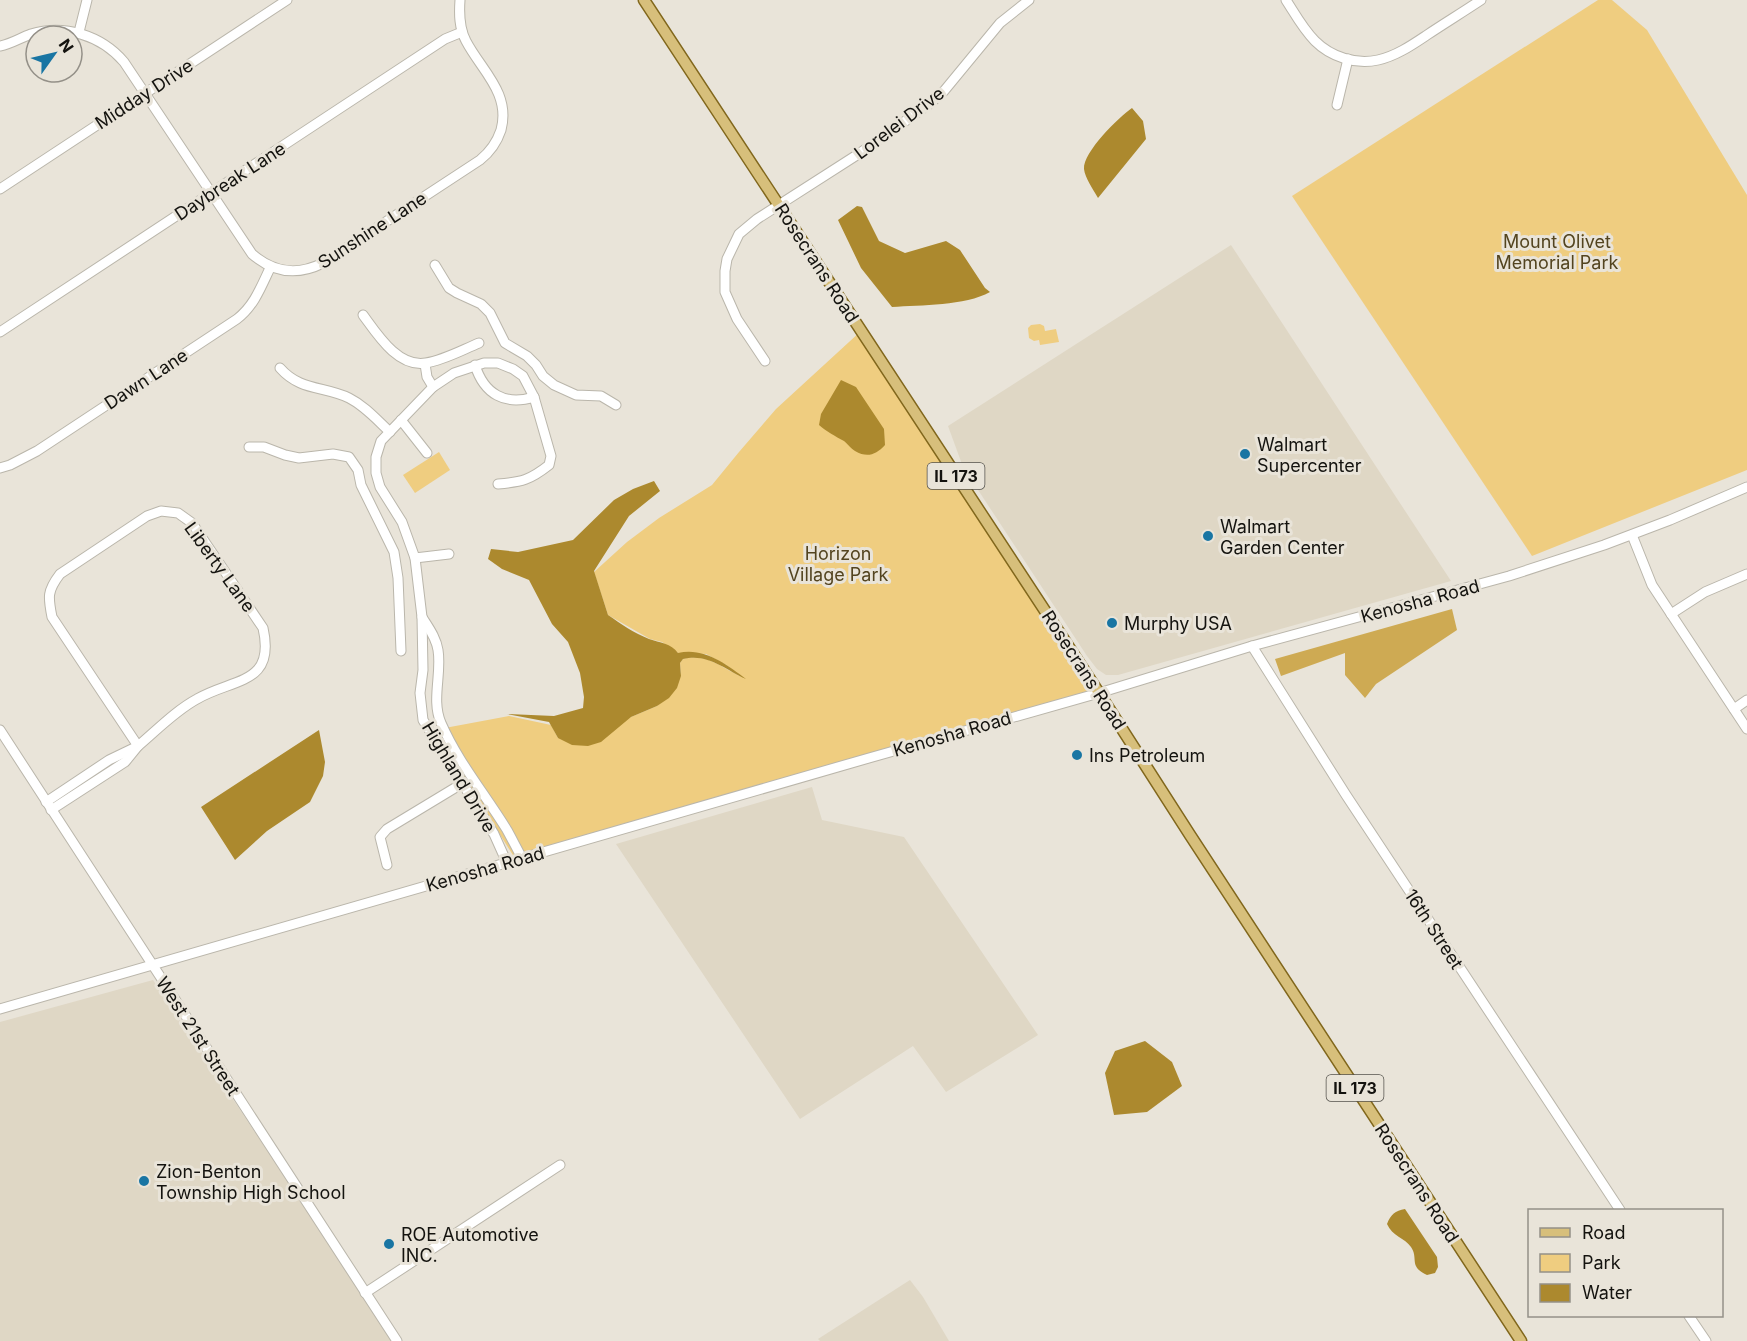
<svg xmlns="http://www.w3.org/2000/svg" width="1747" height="1341" font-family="Inter,sans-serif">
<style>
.built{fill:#dfd7c5}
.green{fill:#efcd80}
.forest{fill:#ceaa53}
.water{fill:#ac892e}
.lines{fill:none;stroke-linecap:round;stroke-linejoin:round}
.minor-casing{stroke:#bab6ab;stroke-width:11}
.major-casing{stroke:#81671c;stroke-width:13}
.minor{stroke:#fff;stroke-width:9}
.major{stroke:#d7bf7b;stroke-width:10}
.poi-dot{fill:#1975a3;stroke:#e9e4d9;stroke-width:2}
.labels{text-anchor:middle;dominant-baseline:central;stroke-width:6;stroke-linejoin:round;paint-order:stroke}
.shield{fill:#e9e4d9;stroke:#54524c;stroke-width:1.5}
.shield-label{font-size:16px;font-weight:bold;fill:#14130f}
.street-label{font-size:18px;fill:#14130f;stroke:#e9e4d9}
.park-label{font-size:18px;fill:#53441f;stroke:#e9e4d9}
.poi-label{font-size:18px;fill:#14130f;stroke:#e9e4d9;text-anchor:start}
</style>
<rect width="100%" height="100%" fill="#e9e4d9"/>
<g class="built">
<path d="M 1231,245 L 1451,581 L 1118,675 L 1106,675 L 1097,669 L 1087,656 L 963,467 L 948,426 Z"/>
<path d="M 812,787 L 822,820 L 904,837 L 1038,1035 L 946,1092 L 913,1046 L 800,1119 L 616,844 Z"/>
<path d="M 153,980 L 395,1341 L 0,1341 L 0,1022 Z"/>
<path d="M 910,1280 L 923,1297 L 949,1341 L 820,1341 L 818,1339 Z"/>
</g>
<g class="green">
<path d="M 1598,0 L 1612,0 L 1647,30 L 1747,195 L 1747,470 L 1532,556 L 1292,196 Z"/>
<path d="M 1040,324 L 1044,326 L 1045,331 L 1056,329 L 1059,342 L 1040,345 L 1039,340 L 1034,341 L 1029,338 L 1028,328 L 1031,325 Z"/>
<path d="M 861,331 L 1099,693 L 516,860 L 434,730 L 509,716 L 551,725 L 558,738 L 631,717 L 657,706 L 681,676 L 680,663 L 683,659 C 708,653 721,668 742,677 L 726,665 L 706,654 L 678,653 L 662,642 L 650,639 L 608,615 L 594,572 L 627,542 L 659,518 L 712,485 L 739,452 L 776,409 Z"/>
<path d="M 439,452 L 450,470 L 415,493 L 403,475 Z"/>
</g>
<path class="forest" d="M 1452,609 L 1457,630 L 1376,684 L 1365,698 L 1345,675 L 1345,653 L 1281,676 L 1275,659 Z"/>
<g class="water">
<path d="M 1132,108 L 1143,121 L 1146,139 L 1098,198 C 1093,189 1085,178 1084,169 C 1083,152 1119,117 1132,108 Z"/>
<path d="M 857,206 L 862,207 L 879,241 L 905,253 L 946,241 L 960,250 L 985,288 L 990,292 C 965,306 921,305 892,307 L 861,268 L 838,220 Z"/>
<path d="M 841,380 L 856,387 L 884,429 L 885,445 C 876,455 867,458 855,451 C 850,448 848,444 844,441 C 835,436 827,432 819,425 L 821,414 Z"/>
<path d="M 654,481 L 660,491 L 629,516 L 594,571 L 608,615 C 621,624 634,633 649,639 C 660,643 671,643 678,653 C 704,647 726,664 746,679 C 724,669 708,653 683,659 L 680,663 L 681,676 L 677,688 L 669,698 L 657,706 L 631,717 L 601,742 L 588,746 L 572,745 L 558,738 L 549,722 L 507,714 L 554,716 L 583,708 L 584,697 L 580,673 L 568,642 L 552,624 L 529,580 L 502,569 L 488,559 L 491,549 L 518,552 L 573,540 L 614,500 L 633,489 Z"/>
<path d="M 319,730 L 325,762 L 323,776 L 310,802 L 267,831 L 235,860 L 201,807 Z"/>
<path d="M 1145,1041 L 1172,1062 L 1182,1086 L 1147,1112 L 1114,1115 L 1105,1073 L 1115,1051 Z"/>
<path d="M 1405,1209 L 1437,1257 L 1438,1267 L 1435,1273 L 1427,1275 C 1408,1266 1419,1259 1411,1247 C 1405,1238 1392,1236 1387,1224 C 1391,1214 1395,1211 1405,1209 Z"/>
</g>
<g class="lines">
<g class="minor-casing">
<g id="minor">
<path d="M 1286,0 C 1295,14 1303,29 1315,41 C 1331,57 1356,65 1378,60 C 1396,56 1412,45 1427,35 C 1445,23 1463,12 1481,0"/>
<path d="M 79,32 L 87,0"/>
<path d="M 0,46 C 11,44 20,38 31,34 C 64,24 101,35 124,62 L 252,254 C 274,273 297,276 323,263 L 480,160 C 490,152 497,142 501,130 C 511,93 481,70 466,41 C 459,28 459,14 460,0"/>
<path d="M 1337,105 L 1348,59"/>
<path d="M 0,189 L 287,0"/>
<path d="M 435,265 L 449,288 L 457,293 L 481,304 L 490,313 L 505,343 L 527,356 L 536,365 L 543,376 L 554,385 L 576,395 L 601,396 L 616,405"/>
<path d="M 363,315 C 377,334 398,368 426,363 C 444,360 462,350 479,343"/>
<path d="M 0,332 L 445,39 L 462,32"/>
<path d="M 765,361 L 737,319 L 725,292 L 725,271 L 727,259 L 739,234 L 757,219 L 860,153 L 928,105 L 944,91 L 1000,23 L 1029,0"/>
<path d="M 425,364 L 427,377 L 433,387"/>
<path d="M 475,365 C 484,394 505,406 534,397"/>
<path d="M 280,368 C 300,391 324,386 349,398 C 365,406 377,420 390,432"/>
<path d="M 401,420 L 427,453"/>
<path d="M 249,447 L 264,447 L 285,455 L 299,458 L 333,454 L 349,457 L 358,470 L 361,485 L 394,552 L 398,578 L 401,651"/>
<path d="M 0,468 L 10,465 L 37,451 L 237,319 C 254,306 261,287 270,268"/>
<path d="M 498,484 C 522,482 530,480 549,465 L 551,456 L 534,397 L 523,376 L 513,369 L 498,363 L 484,363 L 454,373 L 433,387 L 381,441 L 376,457 L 376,473 L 380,487 L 402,522 L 415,558 L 422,617 L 423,670 L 420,693 L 423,720 L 494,834 L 507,863"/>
<path d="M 161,511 L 178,513 L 192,523 L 263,628 C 276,685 233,678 197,699 C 175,711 157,730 138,746 L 52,617 C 48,597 47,591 60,574 L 147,516 Z"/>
<path d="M 1632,535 L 1652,585 L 1747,729"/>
<path d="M 415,558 L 449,554"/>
<path d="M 1671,614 L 1705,592 L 1747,574"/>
<path d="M 422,617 C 428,627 436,637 438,650 C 442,674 431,700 441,723 C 458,762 485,794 507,830 C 512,839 517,849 522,858"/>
<path d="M 1252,646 L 1346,795 L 1620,1210"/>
<path d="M 1734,709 L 1747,700"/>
<path d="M 0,730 L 397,1341"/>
<path d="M 46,802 L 109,760 L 136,747"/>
<path d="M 51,810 L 125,762 L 138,746"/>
<path d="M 387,865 L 380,837 L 387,829 L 463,783"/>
<path d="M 0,1009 L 869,758 L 1099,693 L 1252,646 L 1509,576 L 1604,545 L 1670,520 L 1747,487"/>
<path d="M 365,1293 L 560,1165"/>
<path d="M 1689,1316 L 1706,1341"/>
</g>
</g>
<g class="major-casing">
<path id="major" d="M 644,0 L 1099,693 L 1190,835 L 1521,1341"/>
</g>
<use href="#minor" class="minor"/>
<use href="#major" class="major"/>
</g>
<g class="poi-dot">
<circle cx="1245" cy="454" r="6"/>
<circle cx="1208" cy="536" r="6"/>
<circle cx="1112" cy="623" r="6"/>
<circle cx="1077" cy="755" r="6"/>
<circle cx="144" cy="1181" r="6"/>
<circle cx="389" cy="1244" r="6"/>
</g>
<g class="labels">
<g class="shield">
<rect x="927.5" y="463" width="57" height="26" rx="4.5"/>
<rect x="1326.5" y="1075" width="57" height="26" rx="4.5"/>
</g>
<g class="shield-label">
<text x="956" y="476">IL 173</text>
<text x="1355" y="1088">IL 173</text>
</g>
<g class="street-label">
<text transform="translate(144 94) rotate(-33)">Midday Drive</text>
<text transform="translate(899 123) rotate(-37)">Lorelei Drive</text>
<text transform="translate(230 181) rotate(-33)">Daybreak Lane</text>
<text transform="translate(372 230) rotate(-33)">Sunshine Lane</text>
<text transform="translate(817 263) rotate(57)">Rosecrans Road</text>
<text transform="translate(146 379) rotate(-33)">Dawn Lane</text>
<text transform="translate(220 567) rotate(54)">Liberty Lane</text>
<text transform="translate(1420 601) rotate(-15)">Kenosha Road</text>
<text transform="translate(1084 670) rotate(57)">Rosecrans Road</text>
<text transform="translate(952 734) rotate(-16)">Kenosha Road</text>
<text transform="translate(459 777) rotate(59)">Highland Drive</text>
<text transform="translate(485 869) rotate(-16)">Kenosha Road</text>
<text transform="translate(1434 929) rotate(57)">16th Street</text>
<text transform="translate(198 1036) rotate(57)">West 21st Street</text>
<text transform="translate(1417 1183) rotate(57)">Rosecrans Road</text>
</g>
<g class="park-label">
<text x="1557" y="241">Mount Olivet<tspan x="1557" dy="21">Memorial Park</tspan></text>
<text x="838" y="553">Horizon<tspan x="838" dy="21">Village Park</tspan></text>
</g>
<g class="poi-label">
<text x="1257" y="444">Walmart<tspan x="1257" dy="21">Supercenter</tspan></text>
<text x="1220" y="526">Walmart<tspan x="1220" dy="21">Garden Center</tspan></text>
<text x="1124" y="623">Murphy USA</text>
<text x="1089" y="755">Ins Petroleum</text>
<text x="156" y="1171">Zion-Benton<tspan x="156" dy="21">Township High School</tspan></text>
<text x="401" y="1234">ROE Automotive<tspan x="401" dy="21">INC.</tspan></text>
</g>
</g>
<rect x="1528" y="1209" width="195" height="108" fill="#e9e4d9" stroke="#949088" stroke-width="1.5"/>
<rect x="1540" y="1228" width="30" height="9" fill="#d7bf7b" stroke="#949088" stroke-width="1.5"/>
<text x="1582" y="1239" font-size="18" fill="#14130f">Road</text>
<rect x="1540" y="1254" width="30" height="18" fill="#efcd80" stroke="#949088" stroke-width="1.5"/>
<text x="1582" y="1269" font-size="18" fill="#14130f">Park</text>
<rect x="1540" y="1284" width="30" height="18" fill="#ac892e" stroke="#949088" stroke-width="1.5"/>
<text x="1582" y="1299" font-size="18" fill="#14130f">Water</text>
<g transform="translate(54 54) rotate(56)"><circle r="28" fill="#e9e4d9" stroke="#949088" stroke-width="1.5"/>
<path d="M0-4.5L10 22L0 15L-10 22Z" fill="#1975a3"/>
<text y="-9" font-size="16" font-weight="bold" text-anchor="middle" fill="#14130f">N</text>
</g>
</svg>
